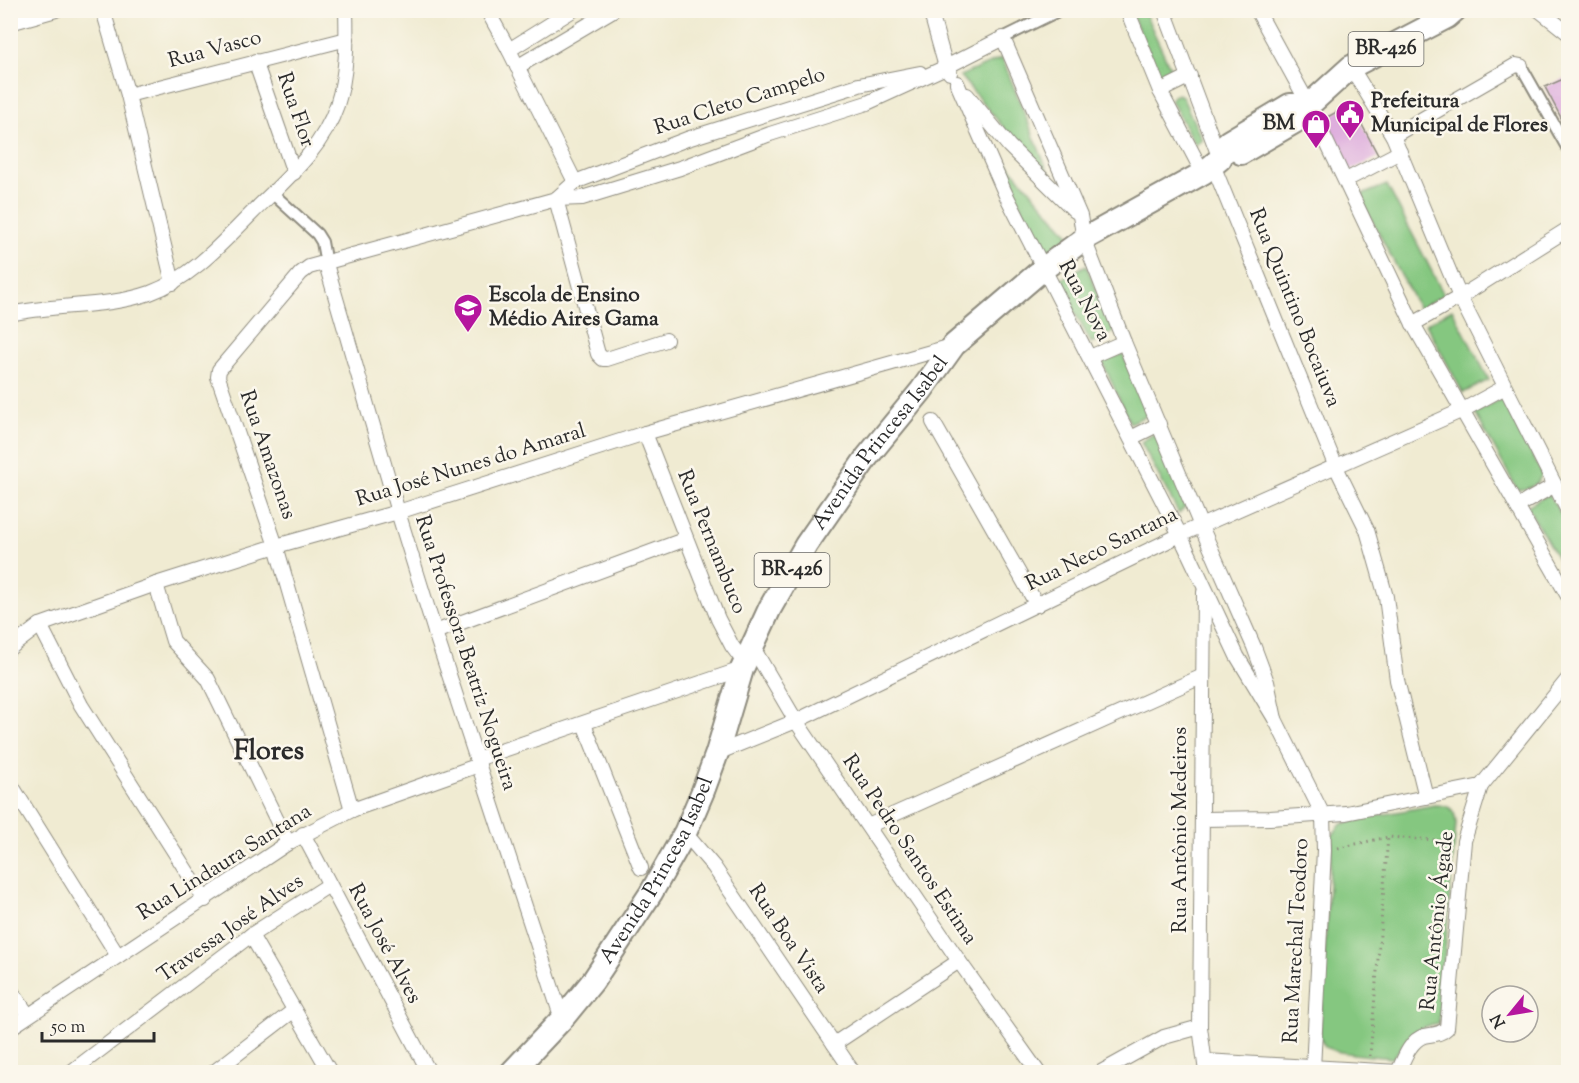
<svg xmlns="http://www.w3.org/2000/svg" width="1579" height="1083" font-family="'Sorts Mill Goudy',serif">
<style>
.green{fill:#85c780;stroke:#587956;stroke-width:1.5}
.building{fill:#d89fda}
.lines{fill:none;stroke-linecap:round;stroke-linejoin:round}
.pedestrian-casing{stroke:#8e8b7e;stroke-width:14}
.minor-casing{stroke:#8e8b7e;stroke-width:16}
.primary-casing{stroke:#8e8b7e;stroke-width:26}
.path{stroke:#8e8b7e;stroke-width:3;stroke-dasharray:1.5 4.5;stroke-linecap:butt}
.pedestrian{stroke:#fff;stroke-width:10}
.minor{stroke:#fff;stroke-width:14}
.primary{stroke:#fff;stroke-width:22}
.labels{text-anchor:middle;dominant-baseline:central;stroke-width:5;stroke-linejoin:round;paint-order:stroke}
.shield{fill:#fbf7ec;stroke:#696865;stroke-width:1.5}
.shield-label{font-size:20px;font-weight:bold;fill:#2b2b2b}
.street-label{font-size:21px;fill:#2b2b2b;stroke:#fbf7ec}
.poi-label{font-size:21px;font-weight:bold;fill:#2b2b2b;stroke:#fbf7ec;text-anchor:start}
.district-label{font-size:27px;font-weight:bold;fill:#2b2b2b;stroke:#fbf7ec}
</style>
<rect width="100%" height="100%" fill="#fbf7ec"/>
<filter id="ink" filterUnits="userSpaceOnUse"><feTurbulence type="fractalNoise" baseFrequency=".0167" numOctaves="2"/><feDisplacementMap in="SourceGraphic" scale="12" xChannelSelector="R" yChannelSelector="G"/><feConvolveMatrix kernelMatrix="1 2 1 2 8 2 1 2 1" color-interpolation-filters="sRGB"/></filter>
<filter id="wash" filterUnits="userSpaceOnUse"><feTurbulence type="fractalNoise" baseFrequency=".008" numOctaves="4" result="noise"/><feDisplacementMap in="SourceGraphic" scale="24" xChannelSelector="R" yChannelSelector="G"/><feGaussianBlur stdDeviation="1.35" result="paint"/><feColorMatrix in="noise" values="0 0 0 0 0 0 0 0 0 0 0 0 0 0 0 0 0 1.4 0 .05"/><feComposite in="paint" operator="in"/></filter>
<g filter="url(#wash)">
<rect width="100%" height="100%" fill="#f0ebd2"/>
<g class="green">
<path d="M 1130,11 L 1144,11 L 1173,74 L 1168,79 L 1161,79 Z"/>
<path d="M 1002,58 L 1049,174 L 1050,182 L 960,76 Z"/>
<path d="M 1178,94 L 1182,96 L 1202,140 L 1195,145 L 1171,100 L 1173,96 Z"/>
<path d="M 994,153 L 1005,161 L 1070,236 L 1046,254 Z"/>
<path d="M 1387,185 L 1444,295 L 1419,309 L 1359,196 Z"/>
<path d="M 1086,265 L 1114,332 L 1091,343 L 1058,281 Z"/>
<path d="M 1452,309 L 1489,380 L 1463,393 L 1426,324 Z"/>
<path d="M 1123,354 L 1148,415 L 1130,423 L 1102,361 Z"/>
<path d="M 1502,398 L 1542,474 C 1537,486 1529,490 1517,489 L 1475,413 Z"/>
<path d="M 1157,432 L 1188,503 L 1179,514 L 1141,442 Z"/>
<path d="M 1549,494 L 1568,528 L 1568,577 L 1527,506 Z"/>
<path d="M 1434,805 C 1449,805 1455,808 1456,823 L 1439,1023 C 1416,1026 1406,1040 1393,1058 C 1379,1056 1338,1055 1328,1048 C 1320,1043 1320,1036 1320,1027 L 1332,836 L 1340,825 L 1354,820 Z"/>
</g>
<g id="blocks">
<g class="building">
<path d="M 1568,77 L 1568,131 L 1545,87 Z"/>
<path d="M 1351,104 L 1379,157 L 1347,172 L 1320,121 Z"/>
</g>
</g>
</g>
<g filter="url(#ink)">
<use href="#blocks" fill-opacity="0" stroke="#8e8b7e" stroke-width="1.5"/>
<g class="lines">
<g class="pedestrian-casing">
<g id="pedestrian">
<path d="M 1003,38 L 1060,10"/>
<path d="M 1521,66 L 1568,149"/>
<path d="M 272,193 L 317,234 L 322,242 L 326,264"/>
</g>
</g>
<g class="minor-casing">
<g id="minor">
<path d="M 103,10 L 128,95 L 173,283"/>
<path d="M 487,10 L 509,50 L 575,182"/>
<path d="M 930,10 L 946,67 L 950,73"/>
<path d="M 1127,10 L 1160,91 L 1203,173"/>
<path d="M 1164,10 L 1220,159"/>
<path d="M 1257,10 L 1309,105 L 1413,324 L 1568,596"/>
<path d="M 1539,10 L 1568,33"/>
<path d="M 10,23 L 56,10"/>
<path d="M 509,50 L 573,10"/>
<path d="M 255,61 L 294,173"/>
<path d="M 517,67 L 613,10"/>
<path d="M 1351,67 L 1393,136 L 1460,297 L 1568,511"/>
<path d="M 957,83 L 1005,193 L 1180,535 L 1237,656 L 1275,719 L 1323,815 L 1324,850 L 1313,1069"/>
<path d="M 1160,91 L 1190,76"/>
<path d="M 128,95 L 347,39"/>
<path d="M 967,95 L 1009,146 L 1075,211"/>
<path d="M 1393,136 L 1516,65 L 1521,66"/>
<path d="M 1213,165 L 1336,467 L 1367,530 L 1386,597 L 1397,680 L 1426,797"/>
<path d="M 1346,180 L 1400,152"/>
<path d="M 556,199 L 575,182 L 687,139 L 859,85 L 920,73"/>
<path d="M 556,199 L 598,354 L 603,359 L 607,359 L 666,340"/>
<path d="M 326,264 L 398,512 L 435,632 L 562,1019"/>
<path d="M 10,314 C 55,304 107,308 150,293 C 193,277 222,243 253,212 C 285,180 322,150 337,105 C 347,75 347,42 346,10"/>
<path d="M 1413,324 L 1460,297 L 1568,229"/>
<path d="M 1090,357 L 1124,342"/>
<path d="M 933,422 L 1037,605"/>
<path d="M 645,433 L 718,619 L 732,646 L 744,662"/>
<path d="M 1131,438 L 1159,424"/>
<path d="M 1518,506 L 1555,485"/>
<path d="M 156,584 L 173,641 L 208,679 L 288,843"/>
<path d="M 1204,592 L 1200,1027 L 1206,1072"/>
<path d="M 40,625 L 81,705 L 205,900"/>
<path d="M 435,632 L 686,539"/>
<path d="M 752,646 L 796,721 L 959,961 L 1038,1072"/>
<path d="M 10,648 L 40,625 L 156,584 L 276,546 L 398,512 L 645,433 L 952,346"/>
<path d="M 584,724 L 641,868"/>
<path d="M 717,753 L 796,721 L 1180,535 L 1463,410 L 1505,387"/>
<path d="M 477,759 L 742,669"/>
<path d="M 10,783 L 118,956"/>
<path d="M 352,810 L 276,546 L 218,377 L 219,370 L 301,273 L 309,267 L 556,199 L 582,198 L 680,168 L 770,134 L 867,103 L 946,67 L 1003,38 L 1080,216 L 1084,239 L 1124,342 L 1201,526 L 1254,647 L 1267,682 L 1275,719"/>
<path d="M 1203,819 L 1270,818 L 1346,813 L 1481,786 L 1568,679"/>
<path d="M 868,826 L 1203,676"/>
<path d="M 685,833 L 714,867 L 853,1072"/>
<path d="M 303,834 L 429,1072"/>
<path d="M 251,935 L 330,1072"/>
<path d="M 10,989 L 28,1015"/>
<path d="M 10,1028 L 288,843 L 352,810 L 479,765"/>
<path d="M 834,1044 L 959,961"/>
<path d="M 1205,1061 L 1398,1072"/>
<path d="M 71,1072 L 251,935 L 329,885"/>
<path d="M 214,1072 L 293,1011"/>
<path d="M 1101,1072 L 1164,1037 L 1200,1027"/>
<path d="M 1398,1072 C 1403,1061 1410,1040 1424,1036 C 1433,1034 1440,1035 1447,1028 L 1464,841 L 1481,786"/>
</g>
</g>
<g class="primary-casing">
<g id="primary">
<path d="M 1241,153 L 1298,120 L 1309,105 L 1351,67 L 1447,17 L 1455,10"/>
<path id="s1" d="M 512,1072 L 562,1019 L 593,981 L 651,893 L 685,833 L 703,791 L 717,753 L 742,669 L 770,608 L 806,545 L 867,457 L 921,391 L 954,345 L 1043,269 L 1084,239 L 1203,173 L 1220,159 L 1228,142 L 1290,105 L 1309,105"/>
</g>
</g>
<g class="path">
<path d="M 1338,848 L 1388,837 L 1450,841"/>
<path d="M 1370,1056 L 1388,837"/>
</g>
<use href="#pedestrian" class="pedestrian"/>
<use href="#minor" class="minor"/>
<use href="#primary" class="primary"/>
</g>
</g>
<defs>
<g id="civic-pin" transform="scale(1.5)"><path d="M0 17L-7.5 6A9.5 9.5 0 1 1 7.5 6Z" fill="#b5179e" stroke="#fbf7ec"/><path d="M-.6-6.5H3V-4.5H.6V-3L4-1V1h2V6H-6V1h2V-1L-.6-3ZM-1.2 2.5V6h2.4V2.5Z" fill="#fff"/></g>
<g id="shop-pin" transform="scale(1.5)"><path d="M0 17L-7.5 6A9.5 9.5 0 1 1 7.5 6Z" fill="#b5179e" stroke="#fbf7ec"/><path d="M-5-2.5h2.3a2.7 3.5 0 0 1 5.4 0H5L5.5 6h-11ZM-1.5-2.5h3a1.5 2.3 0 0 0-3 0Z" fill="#fff"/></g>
<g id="school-pin" transform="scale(1.5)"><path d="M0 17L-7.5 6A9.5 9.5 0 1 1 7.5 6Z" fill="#b5179e" stroke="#fbf7ec"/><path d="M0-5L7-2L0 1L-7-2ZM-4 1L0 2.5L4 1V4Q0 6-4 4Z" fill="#fff"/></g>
</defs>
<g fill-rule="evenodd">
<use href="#civic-pin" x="1350" y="114"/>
<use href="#shop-pin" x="1316" y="124"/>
<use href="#school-pin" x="468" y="308"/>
</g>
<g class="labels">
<g class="shield">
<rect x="1348.5" y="32" width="75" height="34" rx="4.5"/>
<rect x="754.5" y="553" width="75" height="34" rx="4.5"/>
</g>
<g class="shield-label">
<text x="1386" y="49">BR-426</text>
<text x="792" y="570">BR-426</text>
</g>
<g class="street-label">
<text transform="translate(215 50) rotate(-15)">Rua Vasco</text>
<text transform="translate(740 102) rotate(-18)">Rua Cleto Campelo</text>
<text transform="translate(295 110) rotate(71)">Rua Flor</text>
<text transform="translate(1084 301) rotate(62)">Rua Nova</text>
<text transform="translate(1294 308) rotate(68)">Rua Quintino Bocaiuva</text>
<text stroke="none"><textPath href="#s1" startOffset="736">Avenida Princesa Isabel</textPath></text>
<text transform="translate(267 455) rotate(71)">Rua Amazonas</text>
<text transform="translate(471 466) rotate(-17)">Rua José Nunes do Amaral</text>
<text transform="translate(711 542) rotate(68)">Rua Pernambuco</text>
<text transform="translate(1102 550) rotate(-26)">Rua Neco Santana</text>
<text transform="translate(465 653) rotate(72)">Rua Professora Beatriz Nogueira</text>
<text transform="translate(1181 830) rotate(-90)">Rua Antônio Medeiros</text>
<text transform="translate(909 850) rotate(56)">Rua Pedro Santos Estima</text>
<text transform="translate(225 863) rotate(-32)">Rua Lindaura Santana</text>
<text stroke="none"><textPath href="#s1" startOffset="250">Avenida Princesa Isabel</textPath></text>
<text transform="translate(1438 921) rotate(-84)">Rua Antônio Ágade</text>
<text transform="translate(231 929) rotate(-35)">Travessa José Alves</text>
<text transform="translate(788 939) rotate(56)">Rua Boa Vista</text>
<text transform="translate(1297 941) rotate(-87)">Rua Marechal Teodoro</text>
<text transform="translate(384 944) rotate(62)">Rua José Alves</text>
</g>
<g class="poi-label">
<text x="1371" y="102">Prefeitura<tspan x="1371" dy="24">Municipal de Flores</tspan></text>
<text x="1295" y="124" text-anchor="end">BM</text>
<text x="489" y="296">Escola de Ensino<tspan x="489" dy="24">Médio Aires Gama</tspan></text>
</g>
<g class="district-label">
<text x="269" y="752">Flores</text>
</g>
</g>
<rect width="1579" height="1083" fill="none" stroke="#fbf7ec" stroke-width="36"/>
<g transform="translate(1510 1014) rotate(240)"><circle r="28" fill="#fbf7ec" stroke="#a8a59f" stroke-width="1.5"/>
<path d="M0-4.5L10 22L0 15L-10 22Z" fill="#b5179e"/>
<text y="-9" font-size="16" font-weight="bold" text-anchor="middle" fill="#2b2b2b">N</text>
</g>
<path d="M42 1032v9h112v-9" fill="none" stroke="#2b2b2b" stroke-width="3"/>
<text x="51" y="1032" font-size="18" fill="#2b2b2b" stroke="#fbf7ec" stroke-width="4.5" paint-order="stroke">50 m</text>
</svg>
